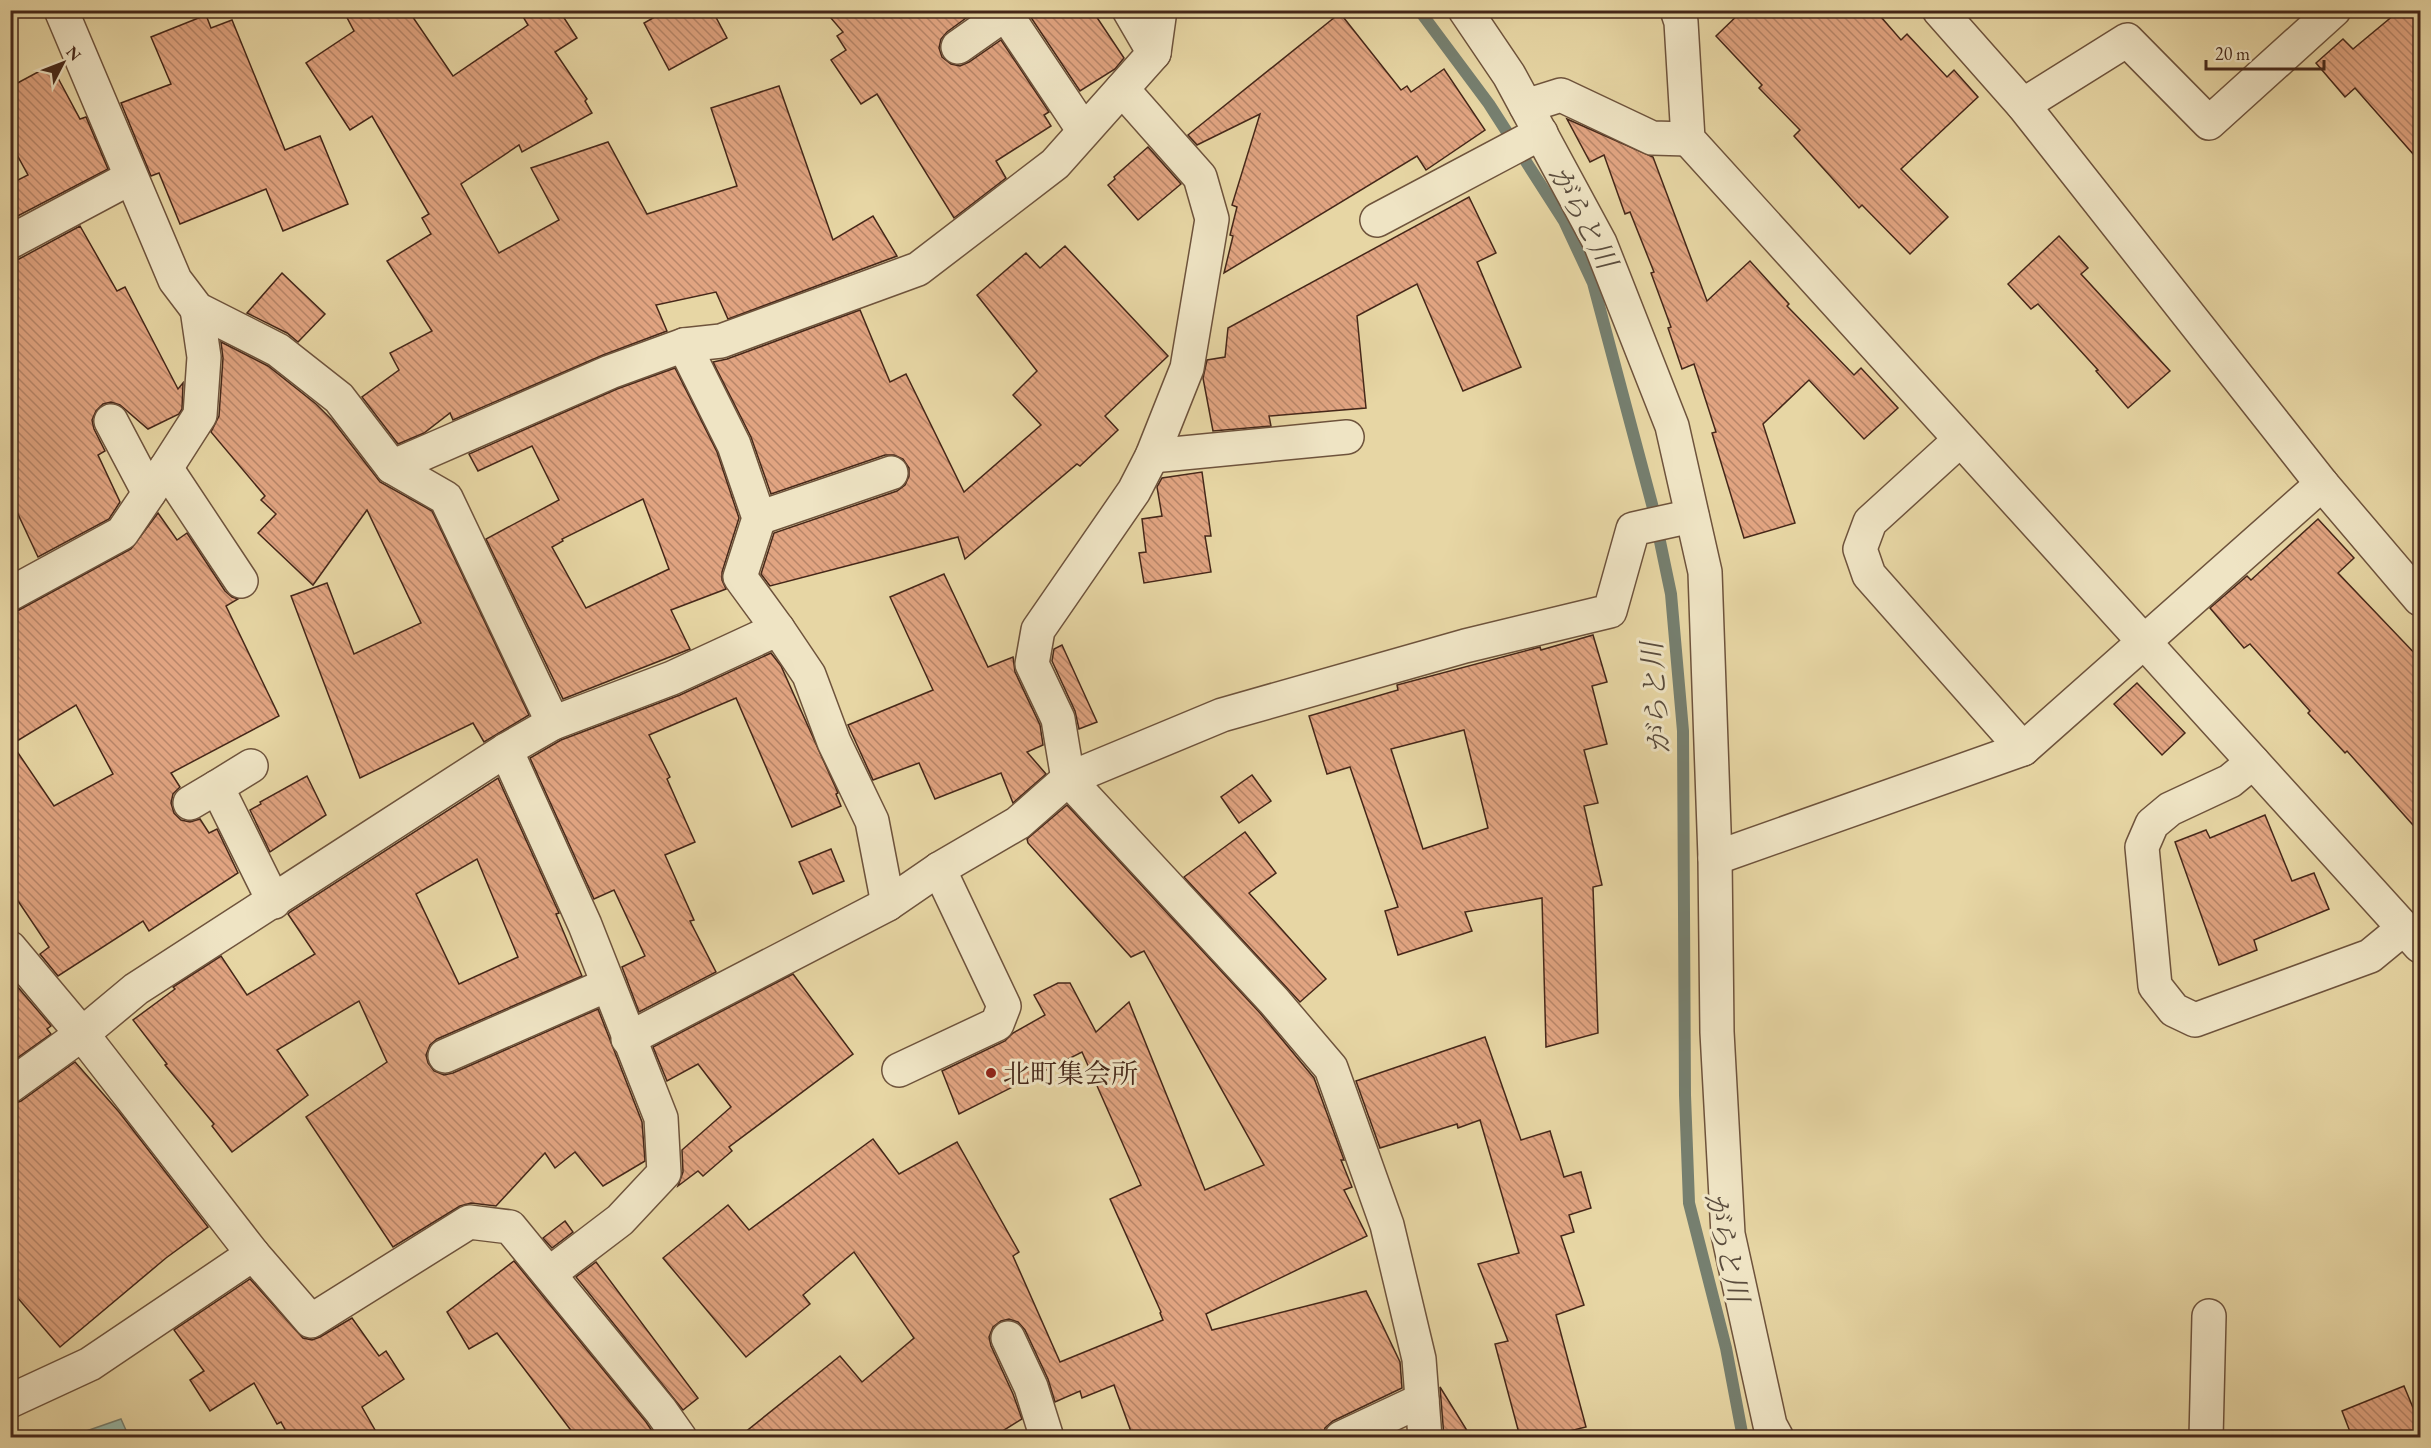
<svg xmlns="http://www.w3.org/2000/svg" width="2431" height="1448" font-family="'EB Garamond','Noto Serif JP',serif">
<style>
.water{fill:#97b9a9;stroke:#767f6f;stroke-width:1.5}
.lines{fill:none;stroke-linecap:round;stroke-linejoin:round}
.stream{stroke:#767f6f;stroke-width:12}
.building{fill:url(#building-back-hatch);stroke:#452719;stroke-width:1.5;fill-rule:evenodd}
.minor-casing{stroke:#6e533c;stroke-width:36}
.minor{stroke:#efe4c4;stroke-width:33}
.poi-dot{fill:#8f2418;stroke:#efe4c4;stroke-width:2}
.labels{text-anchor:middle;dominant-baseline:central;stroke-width:6;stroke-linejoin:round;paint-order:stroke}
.poi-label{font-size:27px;fill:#452719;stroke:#efe4c4;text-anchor:start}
.water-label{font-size:28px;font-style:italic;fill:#5a4c3d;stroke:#efe4c4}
</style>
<defs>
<pattern id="building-back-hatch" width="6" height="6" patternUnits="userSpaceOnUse" patternTransform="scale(1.5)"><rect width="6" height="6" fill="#e1a481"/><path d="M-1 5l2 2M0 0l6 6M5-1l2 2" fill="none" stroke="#b88669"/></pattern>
</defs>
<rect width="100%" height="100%" fill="#e7d6a4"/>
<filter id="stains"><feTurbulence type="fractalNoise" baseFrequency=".00333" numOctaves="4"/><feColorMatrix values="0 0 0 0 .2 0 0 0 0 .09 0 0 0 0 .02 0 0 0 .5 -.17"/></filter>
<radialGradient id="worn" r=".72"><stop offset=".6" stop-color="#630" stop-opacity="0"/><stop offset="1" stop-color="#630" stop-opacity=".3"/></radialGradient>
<path class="water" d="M 121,1419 L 129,1437 L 69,1437 Z"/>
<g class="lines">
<path class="stream" d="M 1419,10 L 1489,104 L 1564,221 L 1593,283 L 1653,508 L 1671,594 L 1683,731 L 1685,1095 L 1689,1203 L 1726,1348 L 1743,1438"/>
</g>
<g class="building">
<path d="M 343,10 L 408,10 L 453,76 L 528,25 L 519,10 L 559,10 L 577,38 L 555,52 L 587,99 L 585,101 L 592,113 L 522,152 L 519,145 L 461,184 L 499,253 L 559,220 L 531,168 L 608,142 L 647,214 L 737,186 L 711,108 L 779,86 L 833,240 L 873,216 L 897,256 L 728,319 L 716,292 L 656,305 L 667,331 L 603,355 L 453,420 L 450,413 L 424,433 L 398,444 L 362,397 L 399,370 L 390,353 L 432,331 L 387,261 L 431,234 L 422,218 L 429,214 L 372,116 L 350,130 L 306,63 L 354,31 Z"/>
<path d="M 667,10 L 712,10 L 727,38 L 669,70 L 644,23 Z"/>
<path d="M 824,10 L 977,10 L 947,32 L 941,39 L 939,48 L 942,57 L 951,64 L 960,66 L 969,62 L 1001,40 L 1049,112 L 1044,115 L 1051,126 L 996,161 L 1006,178 L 954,218 L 877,94 L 861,104 L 831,60 L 846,50 L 837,36 L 843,32 Z"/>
<path d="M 1026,10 L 1092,10 L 1124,58 L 1115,69 L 1080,91 Z"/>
<path d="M 1743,10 L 1875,10 L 1901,40 L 1907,34 L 1947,77 L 1954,70 L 1978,97 L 1901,169 L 1948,217 L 1910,254 L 1862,205 L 1859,208 L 1794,136 L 1800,130 L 1759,88 L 1762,85 L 1716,36 Z"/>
<path d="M 2400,10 L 2421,10 L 2421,163 L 2355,88 L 2345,97 L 2316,63 L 2343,39 L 2353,49 Z"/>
<path d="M 1340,13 L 1401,90 L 1407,86 L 1411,92 L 1444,69 L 1485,130 L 1426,170 L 1417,156 L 1224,273 L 1233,236 L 1230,235 L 1237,207 L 1232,205 L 1260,114 L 1197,145 L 1188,135 Z"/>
<path d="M 206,15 L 211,28 L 232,20 L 285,150 L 320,136 L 348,204 L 283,231 L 266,189 L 180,224 L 159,173 L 151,176 L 121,103 L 171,84 L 151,37 Z"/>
<path d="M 51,65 L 80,119 L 86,117 L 108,169 L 10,220 L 10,184 L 28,175 L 10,142 L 10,87 Z"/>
<path d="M 1567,119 L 1653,157 L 1707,301 L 1750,261 L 1789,304 L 1787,306 L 1854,375 L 1861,368 L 1898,408 L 1864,439 L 1809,380 L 1763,424 L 1795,523 L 1744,538 L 1712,433 L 1716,432 L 1694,364 L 1682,369 L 1668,328 L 1671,327 L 1651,273 L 1654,272 L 1630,212 L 1625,214 L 1604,155 L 1590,162 Z"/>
<path d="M 1148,147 L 1181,184 L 1138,220 L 1108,185 L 1115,179 L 1114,177 Z"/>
<path d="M 1469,197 L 1496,253 L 1477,262 L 1521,367 L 1463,391 L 1417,284 L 1357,316 L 1366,408 L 1269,416 L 1271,426 L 1213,431 L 1203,378 L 1207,360 L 1225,357 L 1228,328 Z"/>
<path d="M 80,226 L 117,291 L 125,287 L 178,389 L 183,383 L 182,409 L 179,414 L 148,429 L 120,405 L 111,402 L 103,404 L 96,411 L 92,420 L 94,429 L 105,451 L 98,455 L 120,502 L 109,519 L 38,557 L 10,497 L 10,261 L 19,259 Z"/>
<path d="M 2059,236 L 2088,268 L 2081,274 L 2170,371 L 2128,408 L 2096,371 L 2098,370 L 2038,304 L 2031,309 L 2008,284 Z"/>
<path d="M 1065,246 L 1168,356 L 1105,416 L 1118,430 L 1080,466 L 1077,464 L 965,559 L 958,537 L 770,586 L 761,574 L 774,533 L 897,491 L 905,485 L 909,476 L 909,468 L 903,459 L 894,455 L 885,455 L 771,494 L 751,437 L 713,362 L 727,359 L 860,310 L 890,382 L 906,374 L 964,492 L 1041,425 L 1013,395 L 1037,371 L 977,295 L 1026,253 L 1040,268 Z"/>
<path d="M 282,273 L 325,314 L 298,342 L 287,333 L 247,313 Z"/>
<path d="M 221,342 L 268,366 L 316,404 L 332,420 L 380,482 L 432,511 L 529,715 L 484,742 L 473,723 L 360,778 L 291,596 L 327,583 L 354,654 L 421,623 L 367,510 L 313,585 L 258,533 L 276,514 L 261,500 L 265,496 L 211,432 L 219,416 L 223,358 Z"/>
<path d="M 675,368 L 717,452 L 739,518 L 722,572 L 722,580 L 726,589 L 671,610 L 690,649 L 563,699 L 486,539 L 559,500 L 532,446 L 478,471 L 469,454 L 617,389 ZM 643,499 L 669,569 L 586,608 L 552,547 L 563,541 L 562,539 Z"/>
<path d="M 1202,472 L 1211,536 L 1205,536 L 1211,572 L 1144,583 L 1139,553 L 1146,552 L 1142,519 L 1162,516 L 1157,487 L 1162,478 Z"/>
<path d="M 158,513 L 177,540 L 187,533 L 225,591 L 232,597 L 238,599 L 226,606 L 279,716 L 171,773 L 180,787 L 173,794 L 171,803 L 174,813 L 181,820 L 190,822 L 200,819 L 209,833 L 217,829 L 238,873 L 149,931 L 143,921 L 58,976 L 40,954 L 49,947 L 10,889 L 10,613 L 19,610 L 131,549 ZM 76,705 L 113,774 L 54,806 L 12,744 Z"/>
<path d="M 2318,519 L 2354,558 L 2338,573 L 2421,660 L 2421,834 L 2347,751 L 2345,753 L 2308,713 L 2310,711 L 2250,644 L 2244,648 L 2210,608 L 2247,576 L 2251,580 Z"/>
<path d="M 944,574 L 988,667 L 1013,657 L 1015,672 L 1040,725 L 1043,745 L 1027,752 L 1046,774 L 1013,803 L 1001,773 L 935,799 L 919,763 L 873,780 L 848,725 L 933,690 L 890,597 Z"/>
<path d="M 1593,635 L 1607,682 L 1592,686 L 1607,744 L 1584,750 L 1598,803 L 1584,806 L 1602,885 L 1593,887 L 1598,1033 L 1546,1047 L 1542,898 L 1465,912 L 1472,931 L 1398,955 L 1385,911 L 1398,907 L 1350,767 L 1327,774 L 1309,716 L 1398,690 L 1397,685 L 1540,647 L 1541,650 ZM 1464,730 L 1488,828 L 1423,849 L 1391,749 Z"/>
<path d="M 1062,645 L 1097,722 L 1079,729 L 1075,711 L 1052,661 L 1054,649 Z"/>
<path d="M 771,653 L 781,666 L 838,793 L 836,794 L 841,806 L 792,827 L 736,698 L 649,735 L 670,777 L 667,779 L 695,842 L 665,855 L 694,920 L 690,921 L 716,972 L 639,1012 L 622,967 L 645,956 L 614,890 L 594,899 L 530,758 L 561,740 L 680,695 Z"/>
<path d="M 2137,683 L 2185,733 L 2162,755 L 2114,704 Z"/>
<path d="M 1252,775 L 1271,801 L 1239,823 L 1221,797 Z"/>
<path d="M 307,776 L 326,815 L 270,852 L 250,810 L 261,804 L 260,802 Z"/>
<path d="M 498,778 L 559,913 L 556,914 L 582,976 L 437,1039 L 430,1045 L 426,1055 L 428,1063 L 434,1071 L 444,1075 L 453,1073 L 598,1009 L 642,1122 L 645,1161 L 603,1186 L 575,1152 L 555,1168 L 545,1153 L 496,1206 L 471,1203 L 460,1206 L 393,1247 L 306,1117 L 387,1062 L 359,1001 L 277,1050 L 308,1095 L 232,1152 L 212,1126 L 214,1124 L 165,1065 L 167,1064 L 133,1020 L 175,989 L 173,987 L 221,956 L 247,995 L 315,954 L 288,914 L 290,912 ZM 477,859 L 518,957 L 459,984 L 416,894 Z"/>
<path d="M 1067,805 L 1260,1013 L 1314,1078 L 1344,1160 L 1341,1160 L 1352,1187 L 1344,1190 L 1367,1236 L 1206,1314 L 1212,1330 L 1366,1291 L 1400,1362 L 1402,1388 L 1333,1421 L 1325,1428 L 1322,1437 L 1133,1437 L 1114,1385 L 1082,1398 L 1080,1391 L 1055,1402 L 1048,1379 L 1025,1330 L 1018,1322 L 1009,1319 L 1001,1321 L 993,1327 L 989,1337 L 991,1346 L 1013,1394 L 1022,1419 L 993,1437 L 739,1437 L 840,1356 L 862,1382 L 914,1338 L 854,1252 L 803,1295 L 810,1304 L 746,1357 L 663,1258 L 728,1205 L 749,1230 L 873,1139 L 899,1174 L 957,1142 L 1019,1252 L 1013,1256 L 1060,1362 L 1163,1320 L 1160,1313 L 1161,1312 L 1110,1199 L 1141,1185 L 1082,1052 L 959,1114 L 942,1071 L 1005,1041 L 1013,1033 L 1045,1015 L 1034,995 L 1058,983 L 1070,983 L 1096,1032 L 1129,1002 L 1205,1190 L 1264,1165 L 1144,951 L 1131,957 L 1028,843 L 1027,839 Z"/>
<path d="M 2265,815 L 2292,881 L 2314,873 L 2329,909 L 2254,940 L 2257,950 L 2219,965 L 2175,842 L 2206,830 L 2210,838 Z"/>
<path d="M 1245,832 L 1276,873 L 1249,893 L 1326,979 L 1300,1002 L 1184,877 Z"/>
<path d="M 831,849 L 844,881 L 813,894 L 799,862 Z"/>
<path d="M 793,974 L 853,1054 L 729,1147 L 732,1151 L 703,1176 L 698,1171 L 678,1186 L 683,1172 L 682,1150 L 731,1107 L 698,1064 L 667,1081 L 653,1047 Z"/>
<path d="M 10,978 L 51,1026 L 47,1029 L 51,1034 L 10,1063 Z"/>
<path d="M 1485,1037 L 1521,1140 L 1550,1131 L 1564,1177 L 1581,1172 L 1591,1208 L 1569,1215 L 1574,1232 L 1561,1236 L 1584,1305 L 1556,1315 L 1586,1427 L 1545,1437 L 1520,1437 L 1495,1344 L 1508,1341 L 1478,1264 L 1519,1253 L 1480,1120 L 1458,1128 L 1457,1124 L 1380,1148 L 1356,1081 Z"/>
<path d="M 75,1062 L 119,1112 L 208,1227 L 166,1258 L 60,1347 L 10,1289 L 10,1105 L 21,1101 Z"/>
<path d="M 565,1221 L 573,1232 L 552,1248 L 543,1238 Z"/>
<path d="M 514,1261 L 646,1422 L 654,1434 L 651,1437 L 576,1437 L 497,1333 L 469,1349 L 447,1312 Z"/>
<path d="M 596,1262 L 698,1398 L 683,1410 L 576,1277 Z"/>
<path d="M 250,1279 L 303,1338 L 312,1340 L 320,1337 L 352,1318 L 379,1356 L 386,1351 L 404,1379 L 362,1407 L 379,1437 L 289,1437 L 281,1422 L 277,1424 L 254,1383 L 210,1411 L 190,1380 L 204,1371 L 174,1330 Z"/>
<path d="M 2404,1386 L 2421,1427 L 2421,1437 L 2352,1437 L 2342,1411 Z"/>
<path d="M 1440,1387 L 1471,1437 L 1444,1437 Z"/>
</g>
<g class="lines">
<g class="minor-casing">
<g id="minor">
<path d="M 61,10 L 175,280 L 197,309 L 278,350 L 339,398 L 392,467 L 446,498 L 553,723"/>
<path d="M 1003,10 L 1084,131"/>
<path d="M 1129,10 L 1154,53"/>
<path d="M 1465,10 L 1509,75 L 1600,243 L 1672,426 L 1705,572 L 1715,858 L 1717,1032 L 1728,1234 L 1770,1425 L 1777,1438"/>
<path d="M 1677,10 L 1681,22 L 1688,139 L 2420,946"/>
<path d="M 1939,10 L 2023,105 L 2322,484 L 2420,599"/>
<path d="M 958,47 L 1005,14"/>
<path d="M 1122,89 L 1200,177 L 1212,219 L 1187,368 L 1152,456 L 1134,491 L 1038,630 L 1032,664 L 1058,719 L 1068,779 L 1274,1001 L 1331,1068 L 1387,1225 L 1419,1359 L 1425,1438"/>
<path d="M 2023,105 L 2127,40 L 2209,123 L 2334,10"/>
<path d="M 1526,106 L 1561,95 L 1652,138 L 1688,139"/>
<path d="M 1377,220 L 1541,133"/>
<path d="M 10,242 L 130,178"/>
<path d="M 684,345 L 734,445 L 759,518 L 740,577 L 778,629"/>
<path d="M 111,421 L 149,493"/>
<path d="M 1960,440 L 1870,522 L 1860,549 L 1869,575 L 2023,749"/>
<path d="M 1152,456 L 1347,437"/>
<path d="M 392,467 L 610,372 L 684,345 L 721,341 L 918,269 L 1055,164 L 1154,53 L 1160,10"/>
<path d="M 166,468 L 241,581"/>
<path d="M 759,518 L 891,473"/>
<path d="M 10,594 L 122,533 L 166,468 L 200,415 L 204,357 L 197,309"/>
<path d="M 506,750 L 585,925 L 661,1118 L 664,1173 L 620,1220 L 549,1274"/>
<path d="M 2253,762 L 2230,781 L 2170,809 L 2152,824 L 2142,847 L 2155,986 L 2174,1010 L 2195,1020 L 2370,956 L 2404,928"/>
<path d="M 251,766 L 217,787 L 274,902"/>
<path d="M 190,803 L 217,787"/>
<path d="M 1715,858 L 2023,749 L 2322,484"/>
<path d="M 10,948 L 82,1034 L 253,1254"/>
<path d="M 628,1039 L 888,904"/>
<path d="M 445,1056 L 607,985"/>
<path d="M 899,1070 L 997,1024 L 1004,1006 L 939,869"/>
<path d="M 10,1086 L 82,1034 L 136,989 L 506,750 L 553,723 L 672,678 L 778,629 L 809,675 L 834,742 L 872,821 L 888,904 L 939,869 L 1018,823 L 1068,779 L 1222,715 L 1465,646 L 1610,611 L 1633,529 L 1692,516"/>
<path d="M 1008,1338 L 1031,1387 L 1047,1438"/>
<path d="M 10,1401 L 90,1364 L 253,1254 L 311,1321 L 469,1222 L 510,1227 L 661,1411 L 680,1438"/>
<path d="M 1341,1438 L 1422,1400"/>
<path d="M 2206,1438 L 2209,1316"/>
</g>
</g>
<use href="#minor" class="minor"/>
</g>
<circle class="poi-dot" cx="991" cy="1073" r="6"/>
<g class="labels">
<g class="poi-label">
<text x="1003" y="1073">北町集会所</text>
</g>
<g class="water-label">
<text transform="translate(1583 217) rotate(62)">がらと川</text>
<text transform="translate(1655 698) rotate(-94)">がらと川</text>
<text transform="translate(1727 1247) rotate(77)">がらと川</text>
</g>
</g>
<rect width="2431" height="1448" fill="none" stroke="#e7d6a4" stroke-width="36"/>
<rect x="12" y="12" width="2407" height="1424" fill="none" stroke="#452719" stroke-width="3"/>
<rect x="18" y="18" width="2395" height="1412" fill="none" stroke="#452719" stroke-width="1.5"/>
<g transform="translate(63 63) rotate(48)" stroke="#efe4c4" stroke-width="4.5" paint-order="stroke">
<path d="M0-4.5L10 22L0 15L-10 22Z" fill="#452719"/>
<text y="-9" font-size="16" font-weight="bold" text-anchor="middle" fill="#452719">N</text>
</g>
<path d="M2206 60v9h118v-9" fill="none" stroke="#452719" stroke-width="3"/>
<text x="2215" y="60" font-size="18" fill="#452719" stroke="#efe4c4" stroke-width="4.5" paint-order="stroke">20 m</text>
<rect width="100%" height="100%" filter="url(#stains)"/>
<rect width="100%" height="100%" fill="url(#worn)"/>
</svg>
